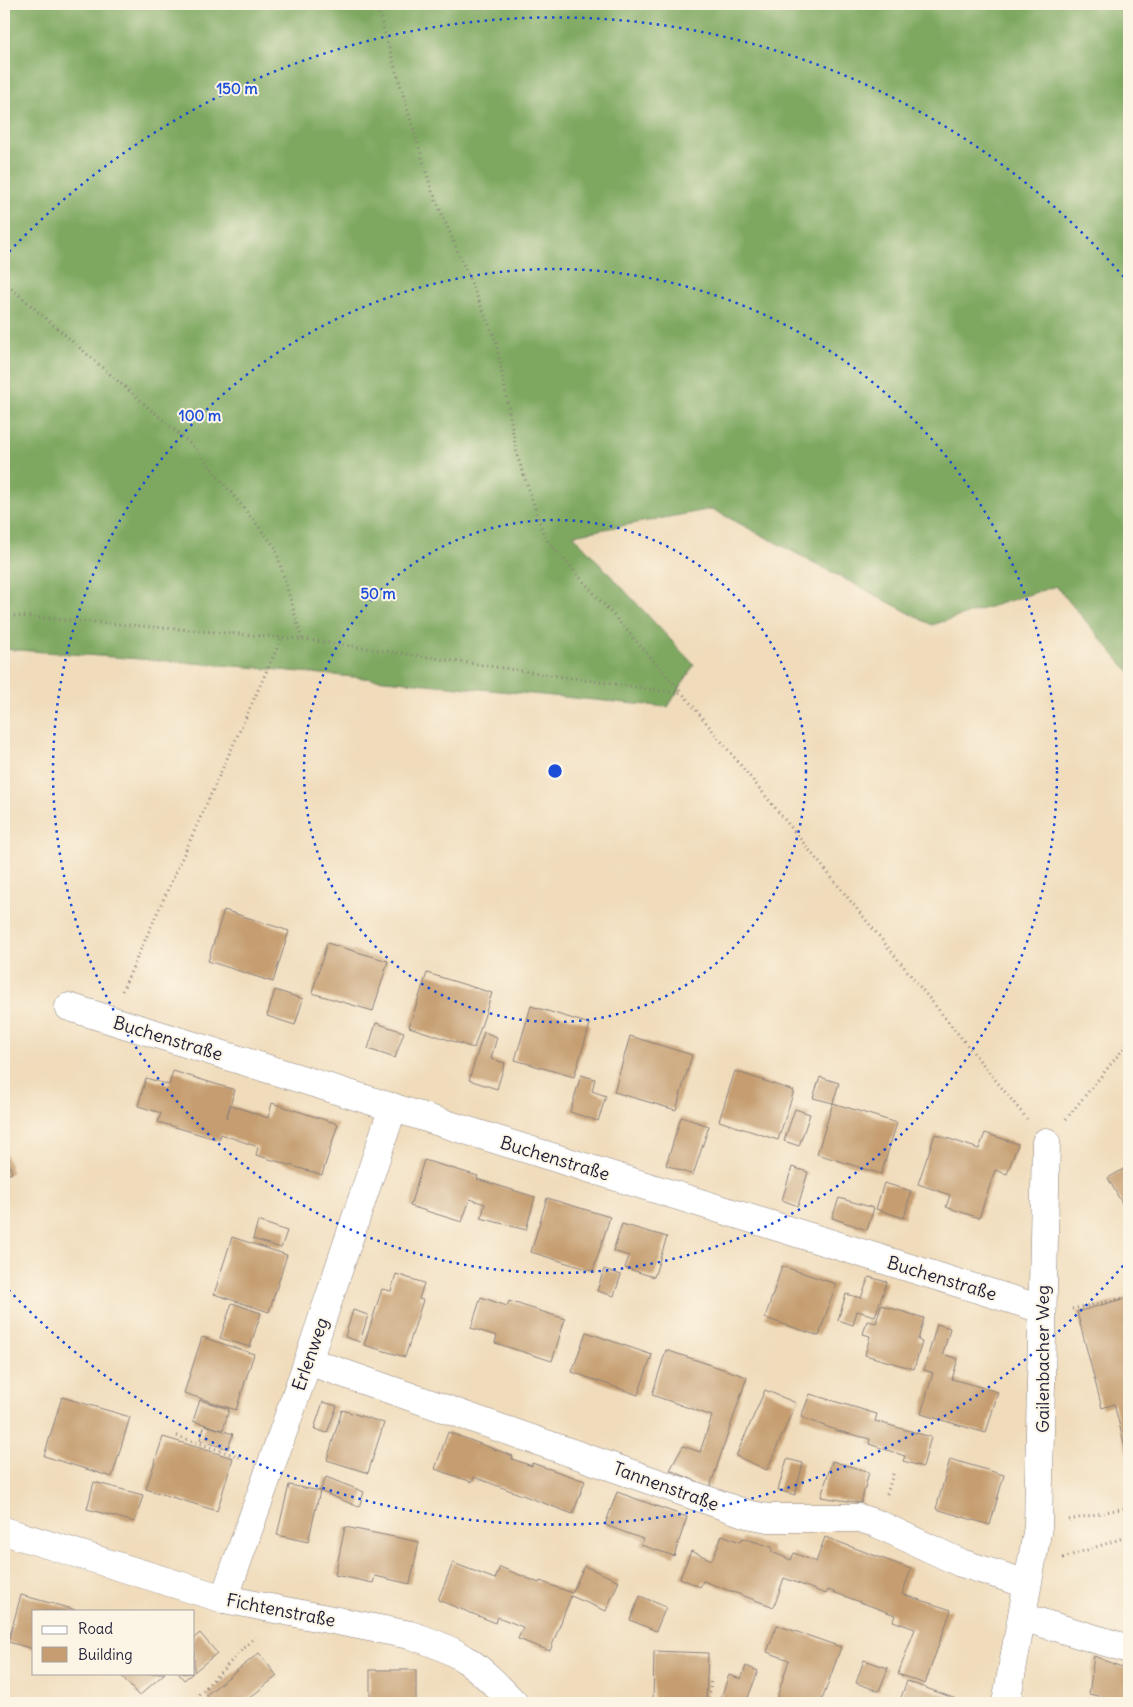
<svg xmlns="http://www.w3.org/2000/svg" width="1133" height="1707" font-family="Delius,sans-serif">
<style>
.forest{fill:#7ea860;stroke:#50654e}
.building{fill:#c59d70}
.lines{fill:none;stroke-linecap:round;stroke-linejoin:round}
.minor-casing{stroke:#897f7b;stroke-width:29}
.path{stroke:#897f7b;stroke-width:3;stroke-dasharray:1 4;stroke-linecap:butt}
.minor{stroke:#fff;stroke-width:28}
.ring{fill:none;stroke:#1d4ed8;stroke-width:2.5;stroke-dasharray:2.5 5}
.labels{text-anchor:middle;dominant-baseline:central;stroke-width:4;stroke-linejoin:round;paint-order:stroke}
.street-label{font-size:18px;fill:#22223b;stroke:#fcf5e5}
.centre{fill:#1d4ed8;stroke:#fcf5e5;stroke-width:2.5}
.ring-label{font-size:15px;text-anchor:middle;font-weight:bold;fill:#1d4ed8;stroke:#fcf5e5;stroke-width:4;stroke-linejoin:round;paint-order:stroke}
</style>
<rect width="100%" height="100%" fill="#fcf5e5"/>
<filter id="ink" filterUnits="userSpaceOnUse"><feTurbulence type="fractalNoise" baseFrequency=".02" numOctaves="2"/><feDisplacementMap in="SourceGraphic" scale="10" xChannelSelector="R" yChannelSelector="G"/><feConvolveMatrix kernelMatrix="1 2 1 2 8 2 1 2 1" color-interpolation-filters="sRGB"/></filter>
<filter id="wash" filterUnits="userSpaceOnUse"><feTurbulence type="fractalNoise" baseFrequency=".0096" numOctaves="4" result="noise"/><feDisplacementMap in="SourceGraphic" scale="20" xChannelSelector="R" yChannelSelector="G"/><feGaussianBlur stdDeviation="1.12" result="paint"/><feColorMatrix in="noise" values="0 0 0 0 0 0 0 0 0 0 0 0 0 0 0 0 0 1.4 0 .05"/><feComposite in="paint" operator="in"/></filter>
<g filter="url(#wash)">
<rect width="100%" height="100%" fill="#f0dcbb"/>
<path class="forest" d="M 4,4 L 1129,4 L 1129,672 L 1056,586 L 932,625 L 712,509 L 573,535 L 694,665 L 668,707 L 248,667 L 4,649 Z"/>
<g id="blocks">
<g class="building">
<path d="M 224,910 L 289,931 L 273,982 L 208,961 Z"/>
<path d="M 327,943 L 388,961 L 373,1011 L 312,993 Z"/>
<path d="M 427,973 L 492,993 L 474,1048 L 409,1027 Z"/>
<path d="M 275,990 L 303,999 L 295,1025 L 267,1016 Z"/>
<path d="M 531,1006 L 590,1024 L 574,1077 L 515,1060 Z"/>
<path d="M 376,1023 L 404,1032 L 395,1058 L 368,1049 Z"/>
<path d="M 484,1032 L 497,1037 L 491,1059 L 505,1063 L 497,1089 L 469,1080 Z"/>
<path d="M 630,1036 L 692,1055 L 676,1110 L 614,1092 Z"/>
<path d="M 173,1071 L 235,1090 L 226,1118 L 231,1105 L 268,1118 L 272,1103 L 338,1124 L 322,1175 L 256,1155 L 258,1147 L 221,1134 L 219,1140 L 158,1122 L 161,1113 L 138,1106 L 146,1078 L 169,1085 Z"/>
<path d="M 735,1071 L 794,1091 L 778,1140 L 719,1121 Z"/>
<path d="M 581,1075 L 595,1079 L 592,1091 L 606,1096 L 598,1121 L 570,1112 Z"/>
<path d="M 820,1077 L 839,1083 L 833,1103 L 813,1098 Z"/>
<path d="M 833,1103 L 897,1123 L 881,1174 L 817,1154 Z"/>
<path d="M 795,1109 L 810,1114 L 799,1146 L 784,1141 Z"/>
<path d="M 681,1117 L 709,1126 L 693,1175 L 666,1165 Z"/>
<path d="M 985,1133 L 1018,1144 L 1007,1174 L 995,1170 L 979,1218 L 946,1207 L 950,1195 L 918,1184 L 935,1134 L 979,1149 Z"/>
<path d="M 4,1147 L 12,1173 L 4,1176 Z"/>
<path d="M 424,1160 L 478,1176 L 477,1179 L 535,1197 L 526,1230 L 481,1218 L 485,1204 L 470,1199 L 462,1222 L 410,1206 Z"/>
<path d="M 1129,1166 L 1129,1216 L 1108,1178 Z"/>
<path d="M 792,1167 L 808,1172 L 798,1206 L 782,1200 Z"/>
<path d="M 884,1183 L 911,1191 L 904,1218 L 876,1209 Z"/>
<path d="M 547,1198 L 610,1217 L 593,1271 L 531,1252 Z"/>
<path d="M 839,1198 L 874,1208 L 867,1230 L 832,1218 Z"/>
<path d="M 258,1221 L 287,1231 L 281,1248 L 253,1239 Z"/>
<path d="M 622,1224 L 667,1237 L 654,1277 L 625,1268 L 629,1256 L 613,1251 Z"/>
<path d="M 232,1237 L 287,1255 L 269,1312 L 214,1294 Z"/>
<path d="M 782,1266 L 836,1284 L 819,1336 L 765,1318 Z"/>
<path d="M 604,1269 L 621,1275 L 614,1296 L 597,1291 Z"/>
<path d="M 396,1274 L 424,1283 L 419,1299 L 423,1300 L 405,1357 L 364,1345 L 382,1289 L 391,1291 Z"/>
<path d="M 869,1277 L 887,1282 L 875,1316 L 857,1311 L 853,1325 L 838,1320 L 846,1294 L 861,1298 Z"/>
<path d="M 481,1297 L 507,1306 L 509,1301 L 565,1319 L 552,1361 L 495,1343 L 497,1336 L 471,1328 Z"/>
<path d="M 1129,1297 L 1129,1462 L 1114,1404 L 1102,1408 L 1077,1312 Z"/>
<path d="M 232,1303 L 261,1313 L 250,1347 L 220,1338 Z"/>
<path d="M 881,1305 L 924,1318 L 918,1340 L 922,1342 L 914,1369 L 865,1355 L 870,1336 L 863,1334 L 867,1321 L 876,1323 Z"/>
<path d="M 353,1310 L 368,1315 L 360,1342 L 345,1337 Z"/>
<path d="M 937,1324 L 950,1328 L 943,1354 L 958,1359 L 952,1379 L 998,1392 L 986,1433 L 921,1414 L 933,1373 L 924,1370 Z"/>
<path d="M 586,1332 L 652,1355 L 638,1395 L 572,1372 Z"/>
<path d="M 202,1337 L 254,1354 L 236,1410 L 184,1393 Z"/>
<path d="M 666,1350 L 747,1377 L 710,1487 L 670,1470 L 683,1446 L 700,1452 L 712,1416 L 652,1395 Z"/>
<path d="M 765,1390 L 796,1403 L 767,1470 L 736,1456 Z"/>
<path d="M 810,1394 L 877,1414 L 875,1421 L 931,1437 L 923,1467 L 903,1461 L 905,1456 L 869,1444 L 870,1439 L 838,1431 L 801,1417 Z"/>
<path d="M 62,1397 L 130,1417 L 112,1477 L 44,1456 Z"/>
<path d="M 200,1400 L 229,1409 L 223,1430 L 193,1421 Z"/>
<path d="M 323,1402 L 337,1406 L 327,1433 L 314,1429 Z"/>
<path d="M 342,1410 L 384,1423 L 368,1473 L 327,1460 Z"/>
<path d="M 205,1425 L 233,1434 L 228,1449 L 200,1440 Z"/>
<path d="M 448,1432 L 513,1456 L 512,1459 L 532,1466 L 532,1463 L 585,1481 L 573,1514 L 474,1477 L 472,1482 L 435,1469 Z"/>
<path d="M 163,1437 L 233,1458 L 217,1511 L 146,1489 Z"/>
<path d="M 787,1459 L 803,1463 L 795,1495 L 778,1490 Z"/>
<path d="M 950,1459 L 1004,1475 L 990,1525 L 936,1509 Z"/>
<path d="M 832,1461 L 869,1472 L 861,1503 L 821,1497 Z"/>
<path d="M 326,1477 L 364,1492 L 359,1507 L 320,1491 Z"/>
<path d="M 94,1482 L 143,1495 L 135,1522 L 87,1509 Z"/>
<path d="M 289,1485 L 320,1491 L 308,1542 L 277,1535 Z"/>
<path d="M 617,1492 L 687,1517 L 674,1556 L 641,1545 L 643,1539 L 605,1525 Z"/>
<path d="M 345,1527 L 419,1542 L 410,1584 L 375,1576 L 373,1583 L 335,1575 Z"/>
<path d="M 722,1535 L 740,1542 L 743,1538 L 772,1547 L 772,1552 L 791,1560 L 794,1553 L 816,1562 L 825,1537 L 911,1569 L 902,1594 L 951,1610 L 925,1684 L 898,1674 L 915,1629 L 893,1621 L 895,1615 L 828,1590 L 826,1594 L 784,1578 L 774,1607 L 703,1581 L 700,1587 L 680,1578 L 691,1551 L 712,1560 Z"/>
<path d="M 453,1563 L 495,1579 L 500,1567 L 539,1583 L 540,1581 L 572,1593 L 584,1566 L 619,1581 L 606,1611 L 571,1596 L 550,1651 L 518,1639 L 523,1627 L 498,1617 L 496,1623 L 438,1600 Z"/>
<path d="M 21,1595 L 76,1610 L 76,1611 L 34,1611 L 34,1649 L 8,1642 Z"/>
<path d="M 640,1596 L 666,1607 L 656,1631 L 630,1620 Z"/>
<path d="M 777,1625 L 841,1647 L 821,1703 L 775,1703 L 789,1660 L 767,1652 Z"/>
<path d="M 200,1633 L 217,1653 L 194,1672 L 194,1638 Z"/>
<path d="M 654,1651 L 708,1653 L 706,1703 L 653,1703 Z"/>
<path d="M 259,1653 L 277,1676 L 243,1703 L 212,1703 L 206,1695 Z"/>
<path d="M 1094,1656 L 1129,1670 L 1129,1703 L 1089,1694 Z"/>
<path d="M 864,1660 L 888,1668 L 879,1691 L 856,1683 Z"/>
<path d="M 746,1666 L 758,1671 L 746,1703 L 735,1703 L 721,1697 L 729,1675 L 741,1679 Z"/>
<rect x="370" y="1670" width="46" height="33"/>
<path d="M 119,1673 L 165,1673 L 139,1696 Z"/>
<path d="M 178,1673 L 193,1673 L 184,1680 Z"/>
<path d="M 907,1681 L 956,1699 L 954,1703 L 899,1703 Z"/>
</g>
</g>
</g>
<g filter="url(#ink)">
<use href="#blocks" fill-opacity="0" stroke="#897f7b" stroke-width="1"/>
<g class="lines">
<g class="minor-casing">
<g id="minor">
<path d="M 69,1007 L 1042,1309"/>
<path d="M 308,1361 L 747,1514 L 768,1518 L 859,1518 L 878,1524 L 961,1563 L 1027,1584"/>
<path d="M 4,1531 L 224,1599 L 410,1635 C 462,1651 477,1665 514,1703"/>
<path d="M 224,1599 L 308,1361 L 393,1107"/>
<path d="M 1022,1617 L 1129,1649"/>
<path d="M 1006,1703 L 1038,1527 L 1046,1142"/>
</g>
</g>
<g class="path">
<path d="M 376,4 L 432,191 L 496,341 L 517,455 L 545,538 L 683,694"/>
<path d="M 4,282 L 195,448 L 275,547 L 302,639"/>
<path d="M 4,615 L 302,639 L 683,694 L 1027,1119"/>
<path d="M 122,991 L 282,637"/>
<path d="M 1066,1119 L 1129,1042"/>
<path d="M 1072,1309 L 1129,1297"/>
<path d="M 177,1436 L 243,1458"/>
<path d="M 887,1494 L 894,1471"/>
<path d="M 1069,1520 L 1129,1507"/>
<path d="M 1063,1558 L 1129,1536"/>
<path d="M 197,1703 L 196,1697 L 255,1637"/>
<path d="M 709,1703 L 711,1678"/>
</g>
<use href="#minor" class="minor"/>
</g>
</g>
<g class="ring">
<circle cx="555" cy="771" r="251"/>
<circle cx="555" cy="771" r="502"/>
<path d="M1128 1260A753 753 0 0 1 4 1285M4 257A753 753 0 0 1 1128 282"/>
</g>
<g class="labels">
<g class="street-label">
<text transform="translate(168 1038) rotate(17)">Buchenstraße</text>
<text transform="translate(555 1158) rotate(17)">Buchenstraße</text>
<text transform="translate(942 1278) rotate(17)">Buchenstraße</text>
<text transform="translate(310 1354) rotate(-71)">Erlenweg</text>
<text transform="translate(1042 1359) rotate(-90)">Gailenbacher Weg</text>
<text transform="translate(666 1486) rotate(20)">Tannenstraße</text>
<text transform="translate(281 1610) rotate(11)">Fichtenstraße</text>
</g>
</g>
<circle cx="555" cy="771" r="8" class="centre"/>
<g class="ring-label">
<text x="237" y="94">150 m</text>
<text x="200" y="421">100 m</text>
<text x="378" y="599">50 m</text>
</g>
<rect width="1133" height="1707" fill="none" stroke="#fcf5e5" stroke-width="20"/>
<rect x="32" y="1610" width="162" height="65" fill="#fcf5e5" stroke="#a5a1a1"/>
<rect x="42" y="1626" width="25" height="8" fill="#ffffff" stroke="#a5a1a1"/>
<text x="78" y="1634" font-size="15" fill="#22223b">Road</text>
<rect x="42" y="1647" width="25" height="15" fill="#c59d70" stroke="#a5a1a1"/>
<text x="78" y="1660" font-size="15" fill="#22223b">Building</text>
</svg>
